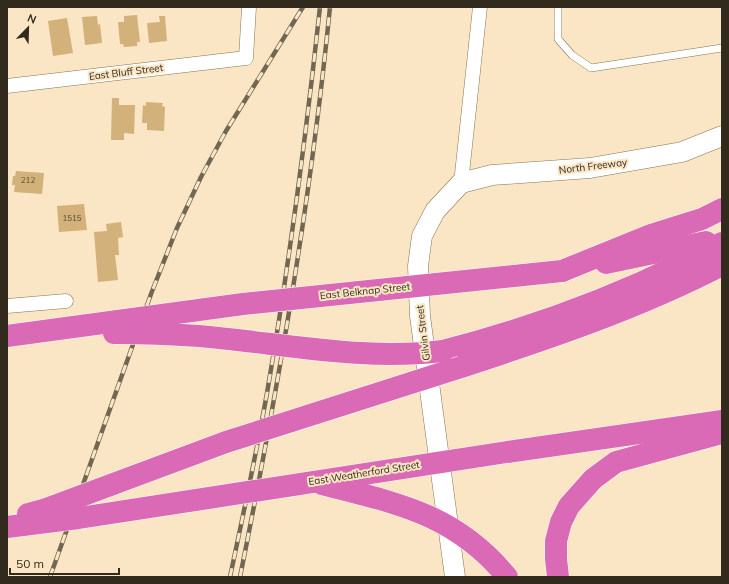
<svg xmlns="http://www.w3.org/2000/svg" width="729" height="584" font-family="Mulish,sans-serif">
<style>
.building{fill:#d2b17a}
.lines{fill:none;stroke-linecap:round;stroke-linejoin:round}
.lane-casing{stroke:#867456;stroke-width:8}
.street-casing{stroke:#867456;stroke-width:15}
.secondary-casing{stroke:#867456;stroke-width:21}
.highway-casing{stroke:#fff;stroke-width:23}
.lane{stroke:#fff;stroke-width:7}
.street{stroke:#fff;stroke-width:14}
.secondary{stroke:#fff;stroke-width:20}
.highway{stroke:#da6ab6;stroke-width:22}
.rail-casing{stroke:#726753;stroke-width:4.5}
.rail{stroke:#fae6c4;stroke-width:3;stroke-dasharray:9;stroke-linecap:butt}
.highway-bridge-casing{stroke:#fff;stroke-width:23;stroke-linecap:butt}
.highway-bridge{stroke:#da6ab6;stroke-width:22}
.labels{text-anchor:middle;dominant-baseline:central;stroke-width:4;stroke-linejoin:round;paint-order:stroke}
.number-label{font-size:8px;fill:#594c34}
.street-label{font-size:10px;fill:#312a1d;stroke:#fae6c4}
</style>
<rect width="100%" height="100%" fill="#fae6c4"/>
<g class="building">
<path d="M 137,15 L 140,42 L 137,42 L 137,46 L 124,47 L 123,44 L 120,44 L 118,22 L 124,22 L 124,16 Z"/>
<path d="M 97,16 L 98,25 L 100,24 L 102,43 L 85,45 L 82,17 Z"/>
<path d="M 159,16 L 165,16 L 167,41 L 149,43 L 147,23 L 160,22 Z"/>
<path d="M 67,18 L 73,53 L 53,56 L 48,21 Z"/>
<path d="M 112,98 L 119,98 L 119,105 L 135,105 L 134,134 L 124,133 L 124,140 L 111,140 Z"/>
<path d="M 146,102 L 163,103 L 162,106 L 165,107 L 164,131 L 147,130 L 147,123 L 142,123 L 143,105 L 146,106 Z"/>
<path d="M 16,171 L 44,173 L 42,194 L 14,192 L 15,185 L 12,185 L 13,176 L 15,176 Z"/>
<path d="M 84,204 L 87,230 L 59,232 L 57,206 Z"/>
<path d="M 121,222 L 123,237 L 118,238 L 119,255 L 115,255 L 118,280 L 98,282 L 94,232 L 107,231 L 106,224 Z"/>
</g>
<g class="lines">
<g class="lane-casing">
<path id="lane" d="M 558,7 L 558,39 L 572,55 L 591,68 L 722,48"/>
</g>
<g class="street-casing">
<g id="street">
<path d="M 7,86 L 246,58 L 249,7"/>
<path d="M 461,183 L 480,7"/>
<path d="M 7,306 L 66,301"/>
</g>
</g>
<g class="secondary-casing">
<path id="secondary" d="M 455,577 L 420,316 L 418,266 L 422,236 L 435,211 L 461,183 L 492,175 L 590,168 L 682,152 L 722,136"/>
</g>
<g class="highway-casing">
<g id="highway">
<path d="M 606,263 L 706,242"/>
<path d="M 562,271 L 651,235 L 702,219 L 722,209"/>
<path d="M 443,351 C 540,326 635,290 722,243"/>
<path d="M 461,367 C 550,338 639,308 722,265"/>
<path d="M 507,452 L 722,421"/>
<path d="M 558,577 L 556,559 L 556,541 L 561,522 L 569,506 L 593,479 L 616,462 L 722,433"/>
</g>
</g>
<use href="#lane" class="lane"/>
<use href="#street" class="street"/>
<use href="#secondary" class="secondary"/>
<use href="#highway" class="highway"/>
<g class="rail-casing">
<g id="rail">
<path d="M 50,577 L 151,294 L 177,228 L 201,177 L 226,131 L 303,7"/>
<path d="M 230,577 C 243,516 256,455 267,393 C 289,265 306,136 320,7"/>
<path d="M 240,577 C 278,388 311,199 330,7"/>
</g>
</g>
<use href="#rail" class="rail"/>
<g class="highway-bridge-casing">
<g id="highway-bridge">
<path d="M 114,333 C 142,333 170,334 199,336 C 281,343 361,361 443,351"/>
<path d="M 7,336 L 243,304 L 562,271"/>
<path d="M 322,484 C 396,503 456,514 507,577"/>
<path d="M 28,514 L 46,509 L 226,442 L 461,367"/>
<path d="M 7,527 L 79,518 L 507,452"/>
</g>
</g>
<use href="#highway-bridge" class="highway-bridge"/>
</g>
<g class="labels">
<g class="number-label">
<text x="28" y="180">212</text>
<text x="72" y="218">1515</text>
</g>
<g class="street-label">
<text transform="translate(126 72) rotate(-7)">East Bluff Street</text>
<text transform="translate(593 166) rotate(-7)">North Freeway</text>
<text transform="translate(365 291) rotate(-6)">East Belknap Street</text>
<text transform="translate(423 333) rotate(-97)">Gilvin Street</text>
<text transform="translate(364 473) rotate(-9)">East Weatherford Street</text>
</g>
</g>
<rect width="729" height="584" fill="none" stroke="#312a1d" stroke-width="16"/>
<g transform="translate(28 28) rotate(23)" stroke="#fae6c4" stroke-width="3" paint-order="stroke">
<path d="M0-3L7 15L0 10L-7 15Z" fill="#312a1d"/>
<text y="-6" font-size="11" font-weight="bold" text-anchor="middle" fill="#312a1d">N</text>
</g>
<path d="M10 568v6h109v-6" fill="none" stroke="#312a1d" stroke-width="2"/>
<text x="16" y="568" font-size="12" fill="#312a1d" stroke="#fae6c4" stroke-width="3" paint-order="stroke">50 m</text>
</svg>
